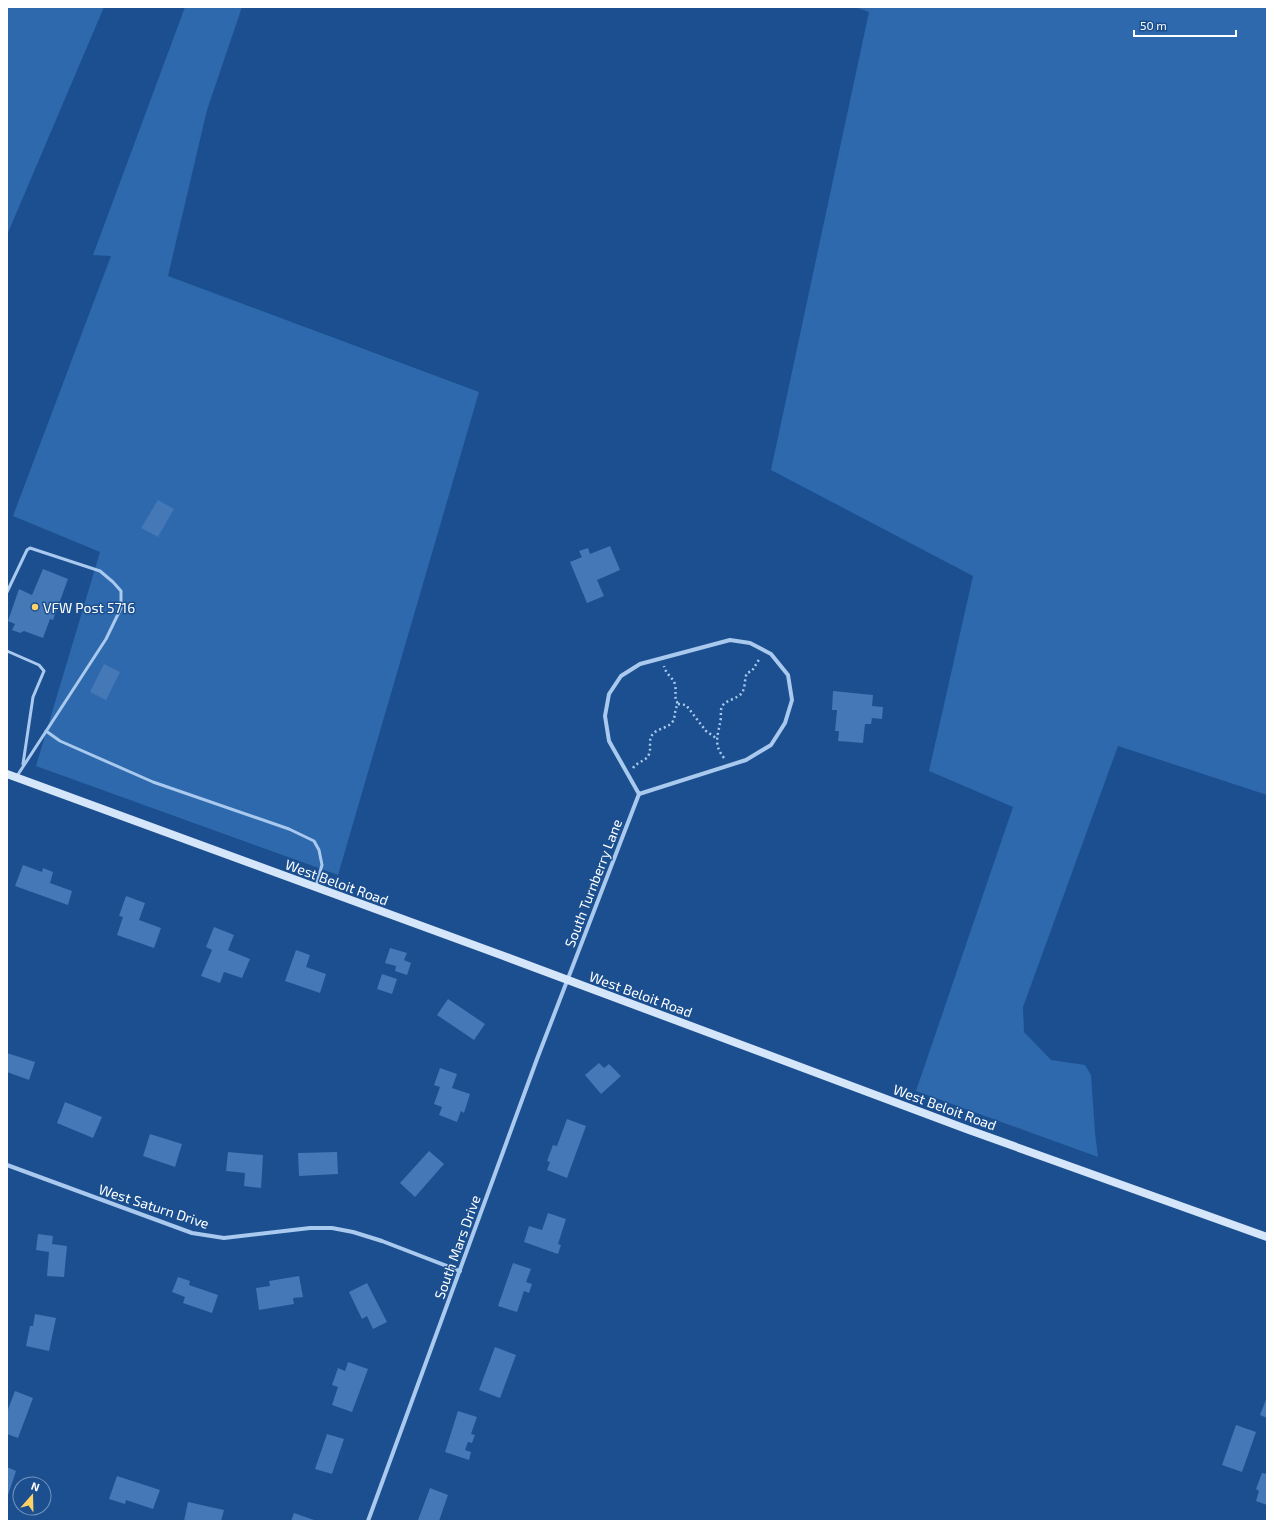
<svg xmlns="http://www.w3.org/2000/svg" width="1274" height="1528" font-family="'Exo 2',sans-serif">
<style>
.green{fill:#2e69ad}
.building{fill:#4478b7}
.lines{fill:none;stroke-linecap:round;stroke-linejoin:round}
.path{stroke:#a9c9ee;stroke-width:2.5;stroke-dasharray:2 3;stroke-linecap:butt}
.service{stroke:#a9c9ee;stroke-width:3}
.minor{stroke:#a9c9ee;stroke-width:4}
.secondary{stroke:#d6e6fa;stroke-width:8}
.poi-dot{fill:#ffd166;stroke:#1b4f8f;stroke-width:1.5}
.labels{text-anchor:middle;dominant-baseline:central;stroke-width:3;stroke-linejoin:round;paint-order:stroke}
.poi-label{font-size:14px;fill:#fff;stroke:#1b4f8f;text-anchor:start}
.street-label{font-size:14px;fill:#fff;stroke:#1b4f8f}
</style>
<rect width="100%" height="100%" fill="#1b4f8f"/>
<g class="green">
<path d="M 7,7 L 104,7 L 7,235 Z"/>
<path d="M 185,7 L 242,7 L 207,110 L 168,276 L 479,392 L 338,875 L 36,766 L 100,552 L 13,516 L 111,256 L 93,255 Z"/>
<path d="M 855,7 L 1267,7 L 1267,795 L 1118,746 L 1023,1007 L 1024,1032 L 1051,1060 L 1085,1065 L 1091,1075 L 1095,1133 L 1098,1157 L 916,1091 L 1013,807 L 929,771 L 973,576 L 771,470 L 869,12 Z"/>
</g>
<g class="building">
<path d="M 158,500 L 174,509 L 158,537 L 141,528 Z"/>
<path d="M 610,546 L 620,570 L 597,580 L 604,596 L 587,603 L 570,562 L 582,557 L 579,551 L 588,548 L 590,554 Z"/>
<path d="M 43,569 L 68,579 L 53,620 L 50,619 L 43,638 L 24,631 L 20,633 L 12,630 L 15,624 L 8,621 L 19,589 L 32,595 Z"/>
<path d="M 104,664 L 120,672 L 106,700 L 90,692 Z"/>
<path d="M 833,691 L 873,695 L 872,706 L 883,707 L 882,719 L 872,718 L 871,724 L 865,724 L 863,743 L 838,741 L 839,731 L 835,731 L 837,710 L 832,710 Z"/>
<path d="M 23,865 L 42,872 L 43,868 L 53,872 L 50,883 L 72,891 L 68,905 L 15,886 Z"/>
<path d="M 126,896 L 145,903 L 139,920 L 161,928 L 154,948 L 117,935 L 123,917 L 119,916 Z"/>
<path d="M 214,927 L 234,935 L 228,950 L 250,959 L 242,978 L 224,972 L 220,983 L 201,976 L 212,950 L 206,947 Z"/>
<path d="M 390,948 L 407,953 L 404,960 L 411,963 L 407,975 L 395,971 L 396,966 L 385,963 Z"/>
<path d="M 296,950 L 310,955 L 306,967 L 326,974 L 320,993 L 285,981 Z"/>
<path d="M 382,974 L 397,979 L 392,994 L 377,989 Z"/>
<path d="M 448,999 L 485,1024 L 474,1040 L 437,1015 Z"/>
<path d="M 7,1053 L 35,1062 L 29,1080 L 7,1072 Z"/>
<path d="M 599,1063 L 604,1068 L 609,1064 L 621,1076 L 601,1094 L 585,1075 Z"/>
<path d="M 440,1068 L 457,1074 L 452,1088 L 470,1094 L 464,1113 L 461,1111 L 457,1122 L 439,1115 L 442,1107 L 434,1104 L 440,1087 L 434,1085 Z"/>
<path d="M 65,1102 L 102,1117 L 93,1138 L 57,1123 Z"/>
<path d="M 567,1119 L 586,1126 L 567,1178 L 547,1170 L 550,1162 L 547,1161 L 553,1145 L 557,1146 Z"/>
<path d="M 150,1134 L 182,1144 L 175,1167 L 143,1156 Z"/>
<path d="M 429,1151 L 444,1164 L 415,1197 L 400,1183 Z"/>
<path d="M 228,1152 L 263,1155 L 261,1188 L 244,1186 L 245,1173 L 226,1171 Z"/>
<path d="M 337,1152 L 338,1174 L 299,1176 L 298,1153 Z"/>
<path d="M 548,1213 L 566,1219 L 558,1244 L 561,1245 L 558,1254 L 524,1242 L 529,1226 L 542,1230 Z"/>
<path d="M 38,1234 L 53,1236 L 52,1244 L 67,1246 L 64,1277 L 47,1276 L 49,1252 L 36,1250 Z"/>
<path d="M 513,1263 L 531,1269 L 526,1282 L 532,1284 L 529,1293 L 524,1291 L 517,1312 L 498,1306 Z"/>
<path d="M 299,1276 L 303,1297 L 293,1298 L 294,1304 L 259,1310 L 256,1288 L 270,1286 L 269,1281 Z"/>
<path d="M 178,1277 L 190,1281 L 189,1285 L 218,1295 L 212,1313 L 183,1303 L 185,1297 L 172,1292 Z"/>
<path d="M 367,1283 L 387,1322 L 373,1329 L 367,1316 L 362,1319 L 349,1292 Z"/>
<path d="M 35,1314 L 56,1318 L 49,1351 L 26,1346 L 30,1326 L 33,1326 Z"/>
<path d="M 495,1347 L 516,1355 L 500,1398 L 479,1390 Z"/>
<path d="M 348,1362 L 368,1369 L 352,1412 L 332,1405 L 338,1387 L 332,1385 L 338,1368 L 345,1371 Z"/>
<path d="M 15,1391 L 33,1398 L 18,1438 L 7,1434 L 7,1412 Z"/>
<path d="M 1267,1397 L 1267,1418 L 1260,1415 Z"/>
<path d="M 458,1411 L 477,1417 L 471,1434 L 475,1435 L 472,1443 L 468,1442 L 465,1450 L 471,1452 L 469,1460 L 445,1452 Z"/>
<path d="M 1236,1425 L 1256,1432 L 1242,1472 L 1222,1465 Z"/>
<path d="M 327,1434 L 344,1439 L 332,1474 L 315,1469 Z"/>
<path d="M 7,1467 L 16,1471 L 7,1498 Z"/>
<path d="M 1262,1473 L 1267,1474 L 1267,1505 L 1256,1501 L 1259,1491 L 1256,1489 Z"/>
<path d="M 117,1476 L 160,1490 L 153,1509 L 126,1500 L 125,1504 L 109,1499 Z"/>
<path d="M 430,1488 L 448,1495 L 439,1521 L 420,1521 L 418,1520 Z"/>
<path d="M 188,1502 L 224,1510 L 221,1521 L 184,1521 Z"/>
<path d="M 294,1513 L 314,1520 L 313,1521 L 291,1521 Z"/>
</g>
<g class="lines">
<g class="path">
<path d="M 678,704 L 686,705 L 706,731 L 716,738"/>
<path d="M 724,758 C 712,743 719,734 721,717 C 721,713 720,709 723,705 C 727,700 736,699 741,694 C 746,688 744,679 747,673 L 752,671 L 760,658"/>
<path d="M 633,768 C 638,761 647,761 649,754 C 652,747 647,739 654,733 C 659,728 669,728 673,721 C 676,715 674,710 678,704 C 673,695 677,694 675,685 C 674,678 666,675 664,666"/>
</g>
<g class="service">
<path d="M 7,592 L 27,550 L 30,548 L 100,571 L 113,582 L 121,591 L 121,608 L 106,639 L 17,776"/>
<path d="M 7,651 L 39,665 L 44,671 L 33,697 L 23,764"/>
<path d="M 46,731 L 60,741 L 153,782 L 289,829 L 314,841 L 319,850 L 322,865 L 316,886"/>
</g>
<g class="minor">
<path d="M 730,640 L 750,643 L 771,654 L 788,675 L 792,700 L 785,723 L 771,745 L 746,760 L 639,794 L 609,741 L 605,716 L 609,694 L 621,676 L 640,664 Z"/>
<path d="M 7,1165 L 192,1233 L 224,1238 L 310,1228 L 332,1228 L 353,1232 L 382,1241 L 460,1271"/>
<path d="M 368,1521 L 537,1059 L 639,794"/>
</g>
<path class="secondary" d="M 7,774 L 501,955 L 969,1130 L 1267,1237"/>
</g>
<circle class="poi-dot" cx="35" cy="607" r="4"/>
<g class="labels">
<g class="poi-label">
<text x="43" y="607">VFW Post 5716</text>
</g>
<g class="street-label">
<text transform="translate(337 882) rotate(20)">West Beloit Road</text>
<text transform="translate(593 883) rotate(-69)">South Turnberry Lane</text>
<text transform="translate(641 994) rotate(20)">West Beloit Road</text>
<text transform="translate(945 1107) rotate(20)">West Beloit Road</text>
<text transform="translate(154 1206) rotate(18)">West Saturn Drive</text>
<text transform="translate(457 1247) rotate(-70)">South Mars Drive</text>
</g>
</g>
<rect width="1274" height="1528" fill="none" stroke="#ffffff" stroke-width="16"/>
<g transform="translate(32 1496) rotate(20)"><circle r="19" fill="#1b4f8f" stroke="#7695bc"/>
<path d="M0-3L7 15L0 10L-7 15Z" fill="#ffd166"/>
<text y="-6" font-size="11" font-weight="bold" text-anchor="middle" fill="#ffffff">N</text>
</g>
<path d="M1134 30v6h102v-6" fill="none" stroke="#ffffff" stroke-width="2"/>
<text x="1140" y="30" font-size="12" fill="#ffffff" stroke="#1b4f8f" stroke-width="3" paint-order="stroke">50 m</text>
</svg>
